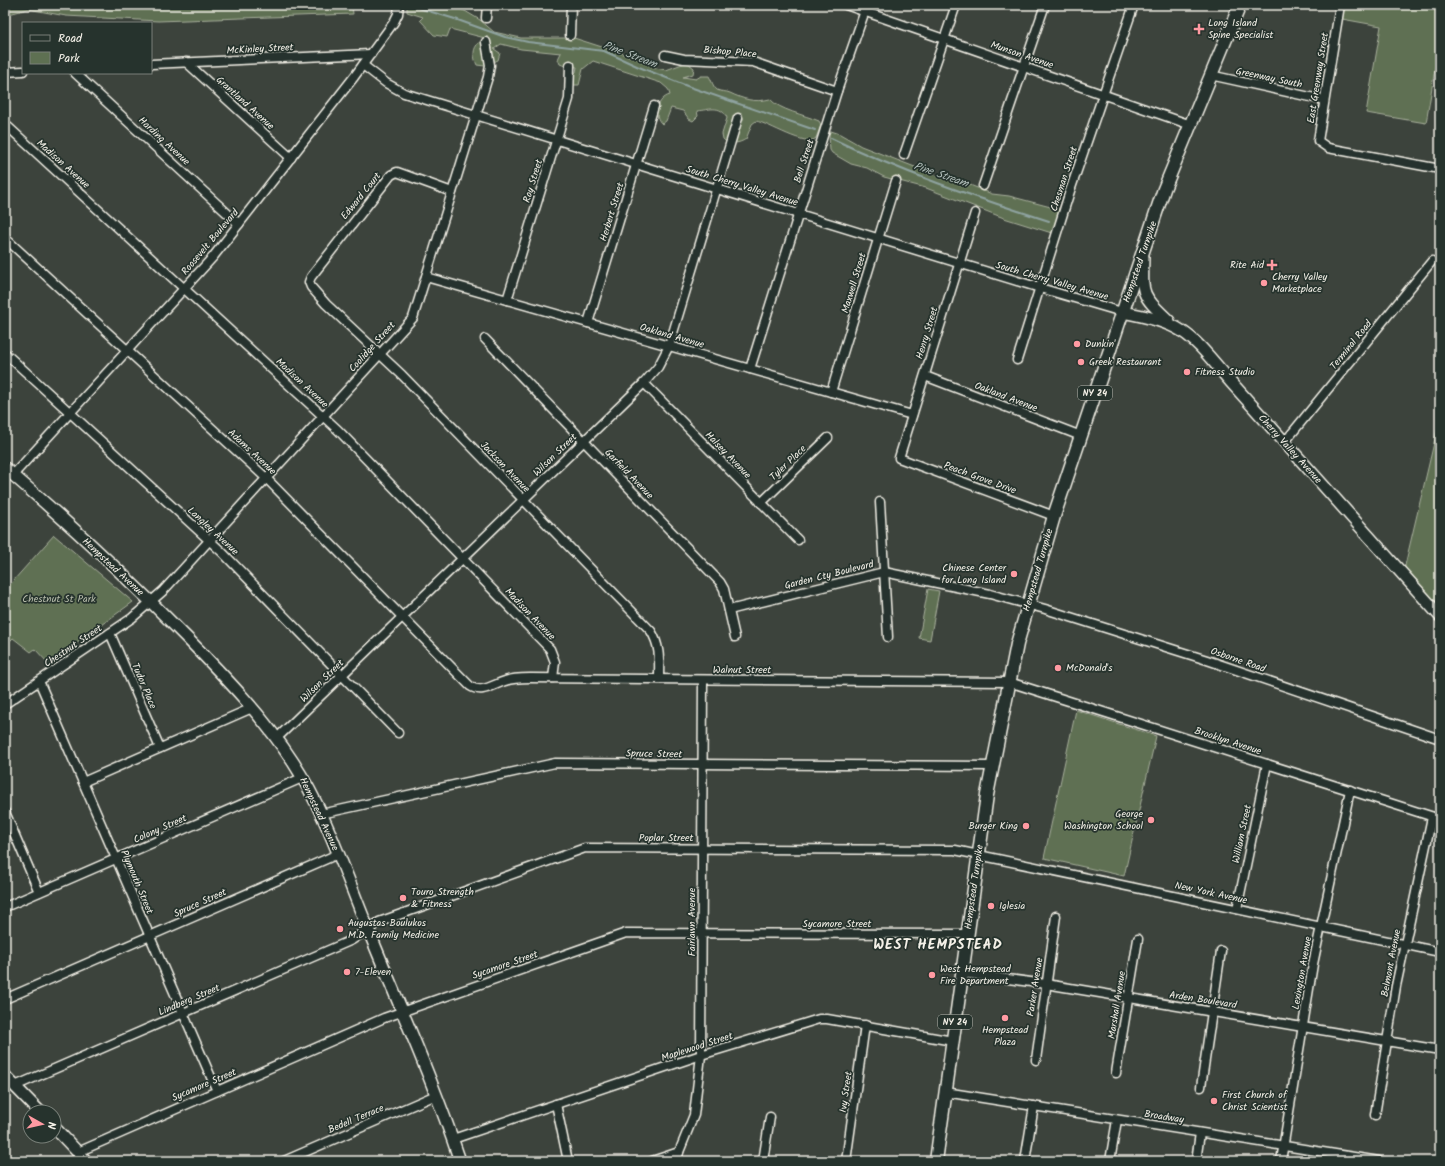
<svg xmlns="http://www.w3.org/2000/svg" width="1445" height="1166" font-family="Kalam,sans-serif">
<style>
.green{fill:#5e7052;stroke:#a9b09d}
.lines{fill:none;stroke-linecap:round;stroke-linejoin:round}
.stream{stroke:#8fa3a1;stroke-width:2}
.street-casing{stroke:#f4f1e8;stroke-width:11}
.secondary-casing{stroke:#f4f1e8;stroke-width:14}
.primary-casing{stroke:#f4f1e8;stroke-width:15}
.street{stroke:#26332d;stroke-width:8}
.secondary{stroke:#26332d;stroke-width:11}
.primary{stroke:#26332d;stroke-width:12}
.poi-dot{fill:#ff9aa2;stroke:#26332d;stroke-width:1.5}
.labels{text-anchor:middle;dominant-baseline:central;stroke-width:3.5;stroke-linejoin:round;paint-order:stroke}
.shield{fill:#26332d;stroke:#b6b8b0;stroke-width:1}
.shield-label{font-size:9px;font-weight:bold;fill:#f4f1e8}
.poi-label{font-size:10px;fill:#f4f1e8;stroke:#26332d;text-anchor:start}
.street-label{font-size:10px;fill:#f4f1e8;stroke:#26332d}
.park-label{font-size:10px;fill:#b8bdac;stroke:#26332d}
.water-label{font-size:11px;font-style:italic;fill:#b0bdb9;stroke:#26332d}
.district-label{font-size:14px;font-weight:bold;letter-spacing:1px;fill:#f4f1e8;stroke:#26332d}
</style>
<rect width="100%" height="100%" fill="#3c433c"/>
<filter id="ink" filterUnits="userSpaceOnUse"><feTurbulence type="fractalNoise" baseFrequency=".025" numOctaves="2"/><feDisplacementMap in="SourceGraphic" scale="8" xChannelSelector="R" yChannelSelector="G"/><feConvolveMatrix kernelMatrix="1 2 1 2 8 2 1 2 1" color-interpolation-filters="sRGB"/></filter>
<g filter="url(#ink)">
<g class="green">
<path d="M 5,5 L 352,5 L 353,14 L 158,21 L 66,16 L 28,9 L 5,15 Z"/>
<path d="M 407,5 L 449,5 L 465,11 L 480,20 L 494,32 L 521,38 L 574,38 L 636,58 L 656,68 L 666,70 L 685,63 L 689,64 L 694,68 L 693,74 L 683,77 L 696,79 L 701,76 L 709,76 C 712,81 713,87 717,90 C 721,92 726,91 730,93 C 743,99 754,103 770,99 C 779,110 805,115 819,121 L 821,125 L 816,138 C 807,148 768,123 756,121 L 752,124 L 746,139 C 739,144 728,145 723,139 L 722,134 L 727,118 C 721,104 708,110 697,111 L 698,116 L 693,121 L 689,119 L 683,111 L 671,108 L 666,121 L 662,124 C 652,115 658,98 670,95 L 668,89 L 661,83 L 593,61 L 583,69 L 579,85 L 574,85 L 573,84 L 573,74 L 576,72 L 577,67 L 565,66 L 560,64 L 558,59 L 561,53 L 521,49 L 501,44 L 494,49 L 500,53 L 498,60 L 485,66 L 477,65 C 471,52 474,45 485,38 L 450,29 L 447,37 L 434,35 L 420,20 L 423,17 L 407,12 Z"/>
<path d="M 1344,5 L 1440,5 L 1440,39 L 1426,123 L 1366,113 L 1381,26 L 1342,19 Z"/>
<path d="M 831,131 L 840,134 L 861,146 L 943,178 L 970,185 L 992,194 L 1009,196 L 1062,210 L 1055,234 L 1004,218 L 926,188 L 884,177 L 867,168 L 851,164 L 832,153 L 830,150 L 829,134 Z"/>
<path d="M 1437,430 L 1440,431 L 1440,613 L 1403,574 Z"/>
<path d="M 54,535 L 133,602 L 48,663 L 35,649 L 31,652 L 13,638 L 5,646 L 5,590 Z"/>
<path d="M 928,589 L 939,591 L 930,640 L 919,638 Z"/>
<path d="M 1076,710 L 1156,736 L 1124,876 L 1044,858 Z"/>
</g>
<g class="lines">
<g class="stream">
<path d="M 49,5 C 68,11 91,9 110,5"/>
<path d="M 412,6 L 455,19 L 505,37 L 528,42 L 604,51 L 639,67 L 687,86 L 815,130"/>
<path d="M 831,138 C 901,172 974,197 1049,221"/>
</g>
<g class="street-casing">
<g id="street">
<path d="M 846,5 L 1191,125"/>
<path d="M 1340,5 L 1318,141 L 1328,148 L 1440,169"/>
<path d="M 486,18 L 487,5"/>
<path d="M 570,35 L 571,5"/>
<path d="M 665,55 L 684,59 L 753,62 L 837,91"/>
<path d="M 186,62 L 291,158"/>
<path d="M 151,64 L 371,54"/>
<path d="M 363,65 L 386,83 L 404,93 L 1040,288 L 1122,312"/>
<path d="M 5,72 L 23,71"/>
<path d="M 75,73 L 239,224"/>
<path d="M 1210,75 L 1324,100"/>
<path d="M 5,124 L 338,430 L 550,649 L 555,662 L 553,678"/>
<path d="M 904,155 L 956,5"/>
<path d="M 983,186 L 1045,5"/>
<path d="M 452,192 L 397,172 L 391,175 L 311,277 L 309,282 L 311,287 L 326,304 L 402,375 L 651,631 C 661,647 659,662 659,679"/>
<path d="M 975,213 L 899,458 L 1054,516"/>
<path d="M 5,238 L 266,478 L 470,686 C 482,694 492,685 505,681 C 513,678 521,678 530,678 L 1009,682 L 1440,819"/>
<path d="M 426,277 L 912,415"/>
<path d="M 507,300 L 569,99 L 570,65"/>
<path d="M 588,323 L 654,106"/>
<path d="M 485,339 L 720,582 L 724,589 L 735,637"/>
<path d="M 5,353 L 222,552 L 398,733"/>
<path d="M 1017,360 L 1070,191 L 1134,5"/>
<path d="M 750,369 L 837,91 L 867,5"/>
<path d="M 925,376 L 1081,436"/>
<path d="M 644,383 L 798,540"/>
<path d="M 831,392 L 896,181"/>
<path d="M 1284,443 L 1432,261"/>
<path d="M 13,475 L 213,257 L 354,77 L 394,22 L 398,14 L 399,5"/>
<path d="M 880,502 L 888,637"/>
<path d="M 761,503 L 828,438"/>
<path d="M 729,610 L 884,572 L 990,594 L 1045,609 L 1207,660 L 1440,739"/>
<path d="M 110,633 L 160,748"/>
<path d="M 39,681 L 217,1091"/>
<path d="M 5,704 L 132,618 L 163,591 L 413,318 L 488,77 L 490,65 L 486,42"/>
<path d="M 276,739 L 644,383 L 658,367 L 669,346 L 738,118"/>
<path d="M 83,782 L 252,708"/>
<path d="M 5,812 L 39,892"/>
<path d="M 321,814 L 555,763 L 992,766"/>
<path d="M 5,907 L 302,778"/>
<path d="M 1237,909 L 1267,764"/>
<path d="M 962,973 L 1046,984 L 1440,1050"/>
<path d="M 5,999 L 338,854"/>
<path d="M 1036,1060 L 1056,916"/>
<path d="M 1116,1073 L 1138,939"/>
<path d="M 15,1086 L 352,940 L 379,922 L 585,848 L 955,850 L 1440,952"/>
<path d="M 1201,1087 L 1221,951"/>
<path d="M 945,1092 L 1379,1161"/>
<path d="M 556,1104 L 568,1161"/>
<path d="M 1375,1115 L 1396,986 L 1432,817"/>
<path d="M 453,1139 L 701,1055 L 819,1019 L 827,1019 L 953,1041"/>
<path d="M 78,1152 L 384,1018 L 626,933 L 967,934"/>
<path d="M 284,1161 L 436,1095"/>
<path d="M 652,1161 L 679,1152"/>
<path d="M 677,1161 L 679,1152 L 694,1115 L 701,1055 L 703,680"/>
<path d="M 763,1161 L 770,1117"/>
<path d="M 846,1161 L 865,1025"/>
<path d="M 1025,1161 L 1034,1106"/>
<path d="M 1110,1161 L 1117,1120"/>
<path d="M 1196,1161 L 1200,1133"/>
<path d="M 1281,1161 L 1313,964 L 1350,790"/>
</g>
</g>
<g class="secondary-casing">
<g id="secondary">
<path d="M 1143,257 C 1142,296 1141,294 1169,321"/>
<path d="M 1122,312 C 1185,323 1190,334 1230,381 L 1440,616"/>
<path d="M 5,468 C 68,522 130,580 188,639 C 226,678 263,716 293,762 C 325,811 344,870 366,924 C 398,1003 433,1080 460,1161"/>
<path d="M 5,1076 L 40,1112"/>
<path d="M 54,1127 L 86,1161"/>
</g>
</g>
<g class="primary-casing">
<path id="primary" d="M 936,1161 L 987,795 L 1017,644 L 1054,516 L 1164,189 L 1240,5"/>
</g>
<use href="#street" class="street"/>
<use href="#secondary" class="secondary"/>
<use href="#primary" class="primary"/>
</g>
</g>
<g class="poi-dot">
<path d="M1197 23h4v4h4v4h-4v4h-4v-4h-4v-4h4z"/>
<path d="M1270 259h4v4h4v4h-4v4h-4v-4h-4v-4h4z"/>
<circle cx="1264" cy="283" r="4"/>
<circle cx="1077" cy="344" r="4"/>
<circle cx="1081" cy="362" r="4"/>
<circle cx="1187" cy="372" r="4"/>
<circle cx="1014" cy="574" r="4"/>
<circle cx="1058" cy="668" r="4"/>
<circle cx="1151" cy="820" r="4"/>
<circle cx="1026" cy="826" r="4"/>
<circle cx="403" cy="898" r="4"/>
<circle cx="991" cy="906" r="4"/>
<circle cx="340" cy="929" r="4"/>
<circle cx="347" cy="972" r="4"/>
<circle cx="932" cy="975" r="4"/>
<circle cx="1005" cy="1018" r="4"/>
<circle cx="1214" cy="1101" r="4"/>
</g>
<g class="labels">
<g class="shield">
<rect x="1078" y="386" width="34" height="14" rx="3"/>
<rect x="938" y="1015" width="34" height="14" rx="3"/>
</g>
<g class="shield-label">
<text x="1095" y="393">NY 24</text>
<text x="955" y="1022">NY 24</text>
</g>
<g class="poi-label">
<text x="1208" y="23">Long Island<tspan x="1208" dy="12">Spine Specialist</tspan></text>
<text x="1264" y="265" text-anchor="end">Rite Aid</text>
<text x="1272" y="277">Cherry Valley<tspan x="1272" dy="12">Marketplace</tspan></text>
<text x="1085" y="344">Dunkin'</text>
<text x="1089" y="362">Greek Restaurant</text>
<text x="1195" y="372">Fitness Studio</text>
<text x="1006" y="568" text-anchor="end">Chinese Center<tspan x="1006" dy="12">for Long Island</tspan></text>
<text x="1066" y="668">McDonald's</text>
<text x="1143" y="814" text-anchor="end">George<tspan x="1143" dy="12">Washington School</tspan></text>
<text x="1018" y="826" text-anchor="end">Burger King</text>
<text x="411" y="892">Touro Strength<tspan x="411" dy="12">&amp; Fitness</tspan></text>
<text x="999" y="906">Iglesia</text>
<text x="348" y="923">Augustas Boulukos<tspan x="348" dy="12">M.D. Family Medicine</tspan></text>
<text x="940" y="969">West Hempstead<tspan x="940" dy="12">Fire Department</tspan></text>
<text x="355" y="972">7-Eleven</text>
<text x="1005" y="1030" text-anchor="middle">Hempstead<tspan x="1005" dy="12">Plaza</tspan></text>
<text x="1222" y="1095">First Church of<tspan x="1222" dy="12">Christ Scientist</tspan></text>
</g>
<g class="street-label">
<text transform="translate(260 49) rotate(-3)">McKinley Street</text>
<text transform="translate(730 52) rotate(5)">Bishop Place</text>
<text transform="translate(1022 55) rotate(19)">Munson Avenue</text>
<text transform="translate(1269 78) rotate(12)">Greenway South</text>
<text transform="translate(1318 78) rotate(-81)">East Greenway Street</text>
<text transform="translate(245 103) rotate(42)">Grantland Avenue</text>
<text transform="translate(164 141) rotate(43)">Harding Avenue</text>
<text transform="translate(804 161) rotate(-72)">Bell Street</text>
<text transform="translate(63 164) rotate(42)">Madison Avenue</text>
<text transform="translate(1064 179) rotate(-72)">Chesman Street</text>
<text transform="translate(533 181) rotate(-73)">Roy Street</text>
<text transform="translate(742 186) rotate(17)">South Cherry Valley Avenue</text>
<text transform="translate(361 196) rotate(-51)">Edward Court</text>
<text transform="translate(612 212) rotate(-73)">Herbert Street</text>
<text transform="translate(210 242) rotate(-50)">Roosevelt Boulevard</text>
<text transform="translate(1140 262) rotate(-71)">Hempstead Turnpike</text>
<text transform="translate(1052 281) rotate(16)">South Cherry Valley Avenue</text>
<text transform="translate(854 283) rotate(-73)">Maxwell Street</text>
<text transform="translate(927 333) rotate(-73)">Henry Street</text>
<text transform="translate(672 336) rotate(16)">Oakland Avenue</text>
<text transform="translate(1351 345) rotate(-51)">Terminal Road</text>
<text transform="translate(372 347) rotate(-48)">Coolidge Street</text>
<text transform="translate(302 383) rotate(43)">Madison Avenue</text>
<text transform="translate(1006 397) rotate(21)">Oakland Avenue</text>
<text transform="translate(1290 449) rotate(48)">Cherry Valley Avenue</text>
<text transform="translate(252 452) rotate(43)">Adams Avenue</text>
<text transform="translate(555 455) rotate(-44)">Wilson Street</text>
<text transform="translate(728 455) rotate(46)">Halsey Avenue</text>
<text transform="translate(788 463) rotate(-44)">Tyler Place</text>
<text transform="translate(505 467) rotate(46)">Jackson Avenue</text>
<text transform="translate(629 474) rotate(46)">Garfield Avenue</text>
<text transform="translate(980 478) rotate(20)">Peach Grove Drive</text>
<text transform="translate(213 531) rotate(43)">Langley Avenue</text>
<text transform="translate(113 567) rotate(43)">Hempstead Avenue</text>
<text transform="translate(1038 570) rotate(-74)">Hempstead Turnpike</text>
<text transform="translate(829 575) rotate(-14)">Garden Cty Boulevard</text>
<text transform="translate(530 614) rotate(46)">Madison Avenue</text>
<text transform="translate(73 646) rotate(-34)">Chestnut Street</text>
<text transform="translate(1238 660) rotate(19)">Osborne Road</text>
<text x="742" y="670">Walnut Street</text>
<text transform="translate(322 681) rotate(-44)">Wilson Street</text>
<text transform="translate(144 686) rotate(67)">Tudor Place</text>
<text transform="translate(1228 741) rotate(18)">Brooklyn Avenue</text>
<text transform="translate(654 754) rotate(1)">Spruce Street</text>
<text transform="translate(319 814) rotate(65)">Hempstead Avenue</text>
<text transform="translate(160 829) rotate(-24)">Colony Street</text>
<text transform="translate(1242 834) rotate(-78)">William Street</text>
<text x="666" y="838">Poplar Street</text>
<text transform="translate(137 882) rotate(67)">Plymouth Street</text>
<text transform="translate(974 887) rotate(-82)">Hempstead Turnpike</text>
<text transform="translate(1211 893) rotate(12)">New York Avenue</text>
<text transform="translate(200 903) rotate(-24)">Spruce Street</text>
<text transform="translate(692 922) rotate(-90)">Fairlawn Avenue</text>
<text x="837" y="924">Sycamore Street</text>
<text transform="translate(1391 963) rotate(-79)">Belmont Avenue</text>
<text transform="translate(505 965) rotate(-19)">Sycamore Street</text>
<text transform="translate(1302 973) rotate(-80)">Lexington Avenue</text>
<text transform="translate(1035 987) rotate(-81)">Parker Avenue</text>
<text transform="translate(189 1000) rotate(-23)">Lindberg Street</text>
<text transform="translate(1203 1000) rotate(9)">Arden Boulevard</text>
<text transform="translate(1117 1005) rotate(-81)">Marshall Avenue</text>
<text transform="translate(697 1047) rotate(-18)">Maplewood Street</text>
<text transform="translate(204 1085) rotate(-23)">Sycamore Street</text>
<text transform="translate(846 1092) rotate(-82)">Ivy Street</text>
<text transform="translate(1164 1117) rotate(9)">Broadway</text>
<text transform="translate(356 1119) rotate(-23)">Bedell Terrace</text>
</g>
<g class="park-label">
<text x="59" y="599">Chestnut St Park</text>
</g>
<g class="water-label">
<text transform="translate(630 55) rotate(21)">Pine Stream</text>
<text transform="translate(941 175) rotate(19)">Pine Stream</text>
</g>
<g class="district-label">
<text x="938" y="945">WEST HEMPSTEAD</text>
</g>
</g>
<rect width="1445" height="1166" fill="none" stroke="#26332d" stroke-width="20"/>
<rect x="10" y="10" width="1425" height="1146" fill="none" stroke="#f4f1e8" stroke-width="1.5" filter="url(#ink)"/>
<rect x="22" y="22" width="130" height="52" fill="#26332d" stroke="#787f78"/>
<rect x="30" y="35" width="20" height="6" fill="#26332d" stroke="#787f78"/>
<text x="58" y="42" font-size="12" fill="#f4f1e8">Road</text>
<rect x="30" y="52" width="20" height="12" fill="#5e7052" stroke="#787f78"/>
<text x="58" y="62" font-size="12" fill="#f4f1e8">Park</text>
<g transform="translate(42 1124) rotate(98)"><circle r="19" fill="#26332d" stroke="#787f78"/>
<path d="M0-3L7 15L0 10L-7 15Z" fill="#ff9aa2"/>
<text y="-6" font-size="11" font-weight="bold" text-anchor="middle" fill="#f4f1e8">N</text>
</g>
</svg>
